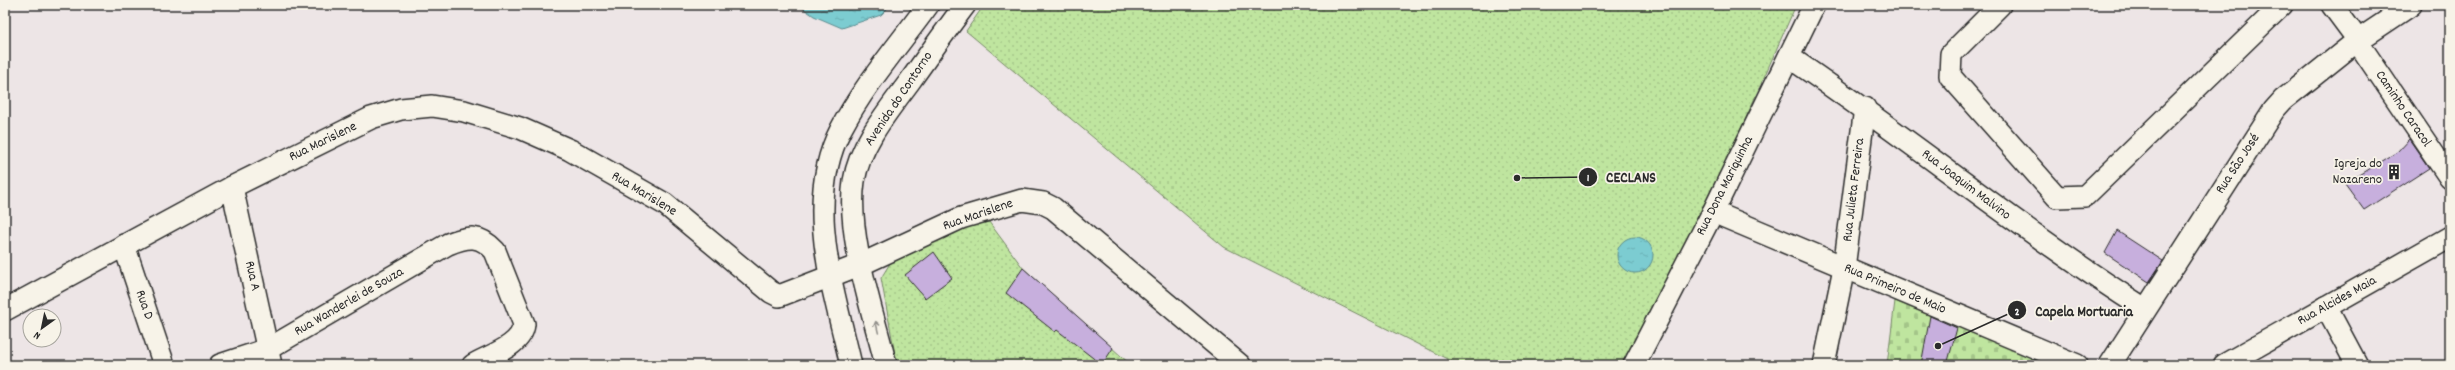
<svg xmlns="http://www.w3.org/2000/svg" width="2455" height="370" font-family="Dekko,sans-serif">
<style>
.cemetery{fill:url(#cemetery-stones);stroke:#758865}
.park{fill:url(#park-dots);stroke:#758865}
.water{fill:url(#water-ripples);stroke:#5b8c8f}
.building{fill:#c7afdd;stroke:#2b2b2b}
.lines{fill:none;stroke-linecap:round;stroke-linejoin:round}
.minor-casing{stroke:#2b2b2b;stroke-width:24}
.minor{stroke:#f7f3e8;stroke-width:21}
.oneway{stroke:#918f8a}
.labels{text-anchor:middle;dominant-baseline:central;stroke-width:3.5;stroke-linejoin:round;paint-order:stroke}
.street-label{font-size:14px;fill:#2b2b2b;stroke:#f7f3e8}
.poi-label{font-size:14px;fill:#2b2b2b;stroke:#f7f3e8;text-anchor:end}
.leader{fill:none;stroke:#2b2b2b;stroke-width:1.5}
.callout-dot{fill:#2b2b2b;stroke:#f7f3e8;stroke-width:1.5}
.mark-label{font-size:12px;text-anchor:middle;font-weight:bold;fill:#fff}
.callout-label{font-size:15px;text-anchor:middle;font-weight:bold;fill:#2b2b2b;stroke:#f7f3e8;stroke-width:3.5;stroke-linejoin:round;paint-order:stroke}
</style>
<defs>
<pattern id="cemetery-stones" width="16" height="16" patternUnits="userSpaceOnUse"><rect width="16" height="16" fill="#bfe59f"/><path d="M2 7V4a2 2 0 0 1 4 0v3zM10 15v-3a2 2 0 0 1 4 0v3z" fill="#a4c589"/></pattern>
<pattern id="park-dots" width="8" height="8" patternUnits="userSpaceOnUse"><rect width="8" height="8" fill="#bfe59f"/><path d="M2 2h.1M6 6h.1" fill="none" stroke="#a4c589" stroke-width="1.8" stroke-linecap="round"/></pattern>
<pattern id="water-ripples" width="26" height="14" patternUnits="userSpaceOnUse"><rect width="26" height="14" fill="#7bccd1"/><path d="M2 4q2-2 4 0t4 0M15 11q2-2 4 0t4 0" fill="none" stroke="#6aafb4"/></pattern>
</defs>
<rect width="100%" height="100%" fill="#ede5e6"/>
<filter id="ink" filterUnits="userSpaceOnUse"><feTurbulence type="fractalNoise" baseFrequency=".025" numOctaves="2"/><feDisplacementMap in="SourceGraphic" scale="8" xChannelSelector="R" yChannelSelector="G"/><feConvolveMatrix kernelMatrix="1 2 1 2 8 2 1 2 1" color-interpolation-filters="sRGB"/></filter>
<g filter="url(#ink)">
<path class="cemetery" d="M 1895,301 L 2051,365 L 1887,365 Z"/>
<g class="park">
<path d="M 984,5 L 1796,5 L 1715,188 L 1623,365 L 1459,365 L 1224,247 L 966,31 Z"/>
<path d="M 989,222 L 1023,268 L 1131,365 L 897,365 L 881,278 L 892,260 L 964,227 Z"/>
</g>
<g class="water">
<path d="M 798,5 L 891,5 L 881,15 L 842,28 L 814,16 Z"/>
<circle cx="1635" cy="255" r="18"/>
</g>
<g class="building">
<path d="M 2409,139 L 2429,168 L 2364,210 L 2345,184 L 2397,152 Z"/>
<path d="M 2117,231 L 2163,261 L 2149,282 L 2105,253 Z"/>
<path d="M 934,252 L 952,278 L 925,298 L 905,275 Z"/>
<path d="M 1023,268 L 1113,348 L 1102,365 L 1057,330 L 1055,332 L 1006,293 Z"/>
<path d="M 1930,316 L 1957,328 L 1947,365 L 1921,365 Z"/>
</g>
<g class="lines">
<g class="minor-casing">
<g id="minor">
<path d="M 2000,5 L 1951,54 L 1950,76 L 2057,197 L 2085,196 L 2282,5"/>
<path d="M 2332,5 L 2358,40"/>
<path d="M 2357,41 L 2450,178"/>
<path d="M 1789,57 C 1910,139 2022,231 2145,309"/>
<path d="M 232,187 L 271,365"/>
<path d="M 1713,212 L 2077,365"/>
<path d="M 124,245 L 164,365"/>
<path d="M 2326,307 L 2357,365"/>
<path d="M 5,310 L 232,187 L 371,118 L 401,109 L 432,106 L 464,111 L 520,128 L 570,150 L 665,204 L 771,292 L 779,296 L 862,264 L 961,218 L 1022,200 L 1043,203 L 1053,208 L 1240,365"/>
<path d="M 220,365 L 268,349 L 448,244 C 468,236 480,234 495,251 L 524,324 C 522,346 490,355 473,365"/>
<path d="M 851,365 C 834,290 803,202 841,129 C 864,85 899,45 928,5"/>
<path d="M 886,365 C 873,312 846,234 854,181 C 860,144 888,111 910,81 C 928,56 946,30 965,5"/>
<path d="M 1634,365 L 1713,212 L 1814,5"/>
<path d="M 1824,365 L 1844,268 L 1865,108"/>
<path d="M 2110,365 L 2274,110 L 2283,100 L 2357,41 L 2411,5"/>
<path d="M 2224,365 L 2450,237"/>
</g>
</g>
<use href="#minor" class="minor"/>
</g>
<defs><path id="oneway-shaft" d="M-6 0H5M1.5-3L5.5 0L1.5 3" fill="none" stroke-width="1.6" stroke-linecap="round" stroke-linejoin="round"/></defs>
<use class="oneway" href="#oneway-shaft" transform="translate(877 327) rotate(-103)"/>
</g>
<defs>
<g id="building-bare" transform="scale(1.2)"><path d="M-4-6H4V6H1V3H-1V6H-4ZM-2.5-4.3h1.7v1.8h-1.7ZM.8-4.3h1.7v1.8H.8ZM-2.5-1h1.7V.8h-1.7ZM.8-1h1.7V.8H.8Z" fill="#2b2b2b" stroke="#f7f3e8" stroke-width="2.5" paint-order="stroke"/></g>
</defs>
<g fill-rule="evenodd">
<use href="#building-bare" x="2394" y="172"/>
</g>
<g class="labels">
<g class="street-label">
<text transform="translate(899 99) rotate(-56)">Avenida do Contorno</text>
<text transform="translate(2403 109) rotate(56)">Caminho Caracol</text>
<text transform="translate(323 142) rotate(-26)">Rua Marislene</text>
<text transform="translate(2238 164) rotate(-57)">Rua São José</text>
<text transform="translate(1966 185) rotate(37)">Rua Joaquim Malvino</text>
<text transform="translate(1725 186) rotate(-63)">Rua Dona Mariquinha</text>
<text transform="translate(1854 190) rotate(-83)">Rua Julieta Ferreira</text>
<text transform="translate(644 194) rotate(31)">Rua Marislene</text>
<text transform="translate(978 215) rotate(-19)">Rua Marislene</text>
<text transform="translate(252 276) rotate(77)">Rua A</text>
<text transform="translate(1895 289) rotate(23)">Rua Primeiro de Maio</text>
<text transform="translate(2337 301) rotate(-29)">Rua Alcides Maia</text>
<text transform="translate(349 302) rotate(-30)">Rua Wanderlei de Souza</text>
<text transform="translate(144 305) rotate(71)">Rua D</text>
</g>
<g class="poi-label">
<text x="2382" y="164">Igreja do<tspan x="2382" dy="16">Nazareno</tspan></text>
</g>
</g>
<path class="leader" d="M1517 178L1588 177M1938 346L2017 310"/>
<g class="callout-dot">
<circle cx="1517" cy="178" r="4"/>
<circle cx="1938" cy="346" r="4"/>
<circle cx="1588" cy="177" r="10"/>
<circle cx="2017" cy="310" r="10"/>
</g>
<g class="mark-label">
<text x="1588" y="181">1</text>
<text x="2017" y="315">2</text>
</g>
<g class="callout-label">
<text x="1631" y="182">CECLANS</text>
<text x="2084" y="316">Capela Mortuaria</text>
</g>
<rect width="2455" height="370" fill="none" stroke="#f7f3e8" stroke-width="20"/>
<rect x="10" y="10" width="2435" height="350" fill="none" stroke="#2b2b2b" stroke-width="1.5" filter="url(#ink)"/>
<g transform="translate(42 328) rotate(213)"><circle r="19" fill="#f7f3e8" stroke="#a5a39c"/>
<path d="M0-3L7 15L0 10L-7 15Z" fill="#2b2b2b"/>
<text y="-6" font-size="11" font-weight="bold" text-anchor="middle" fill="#2b2b2b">N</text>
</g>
</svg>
